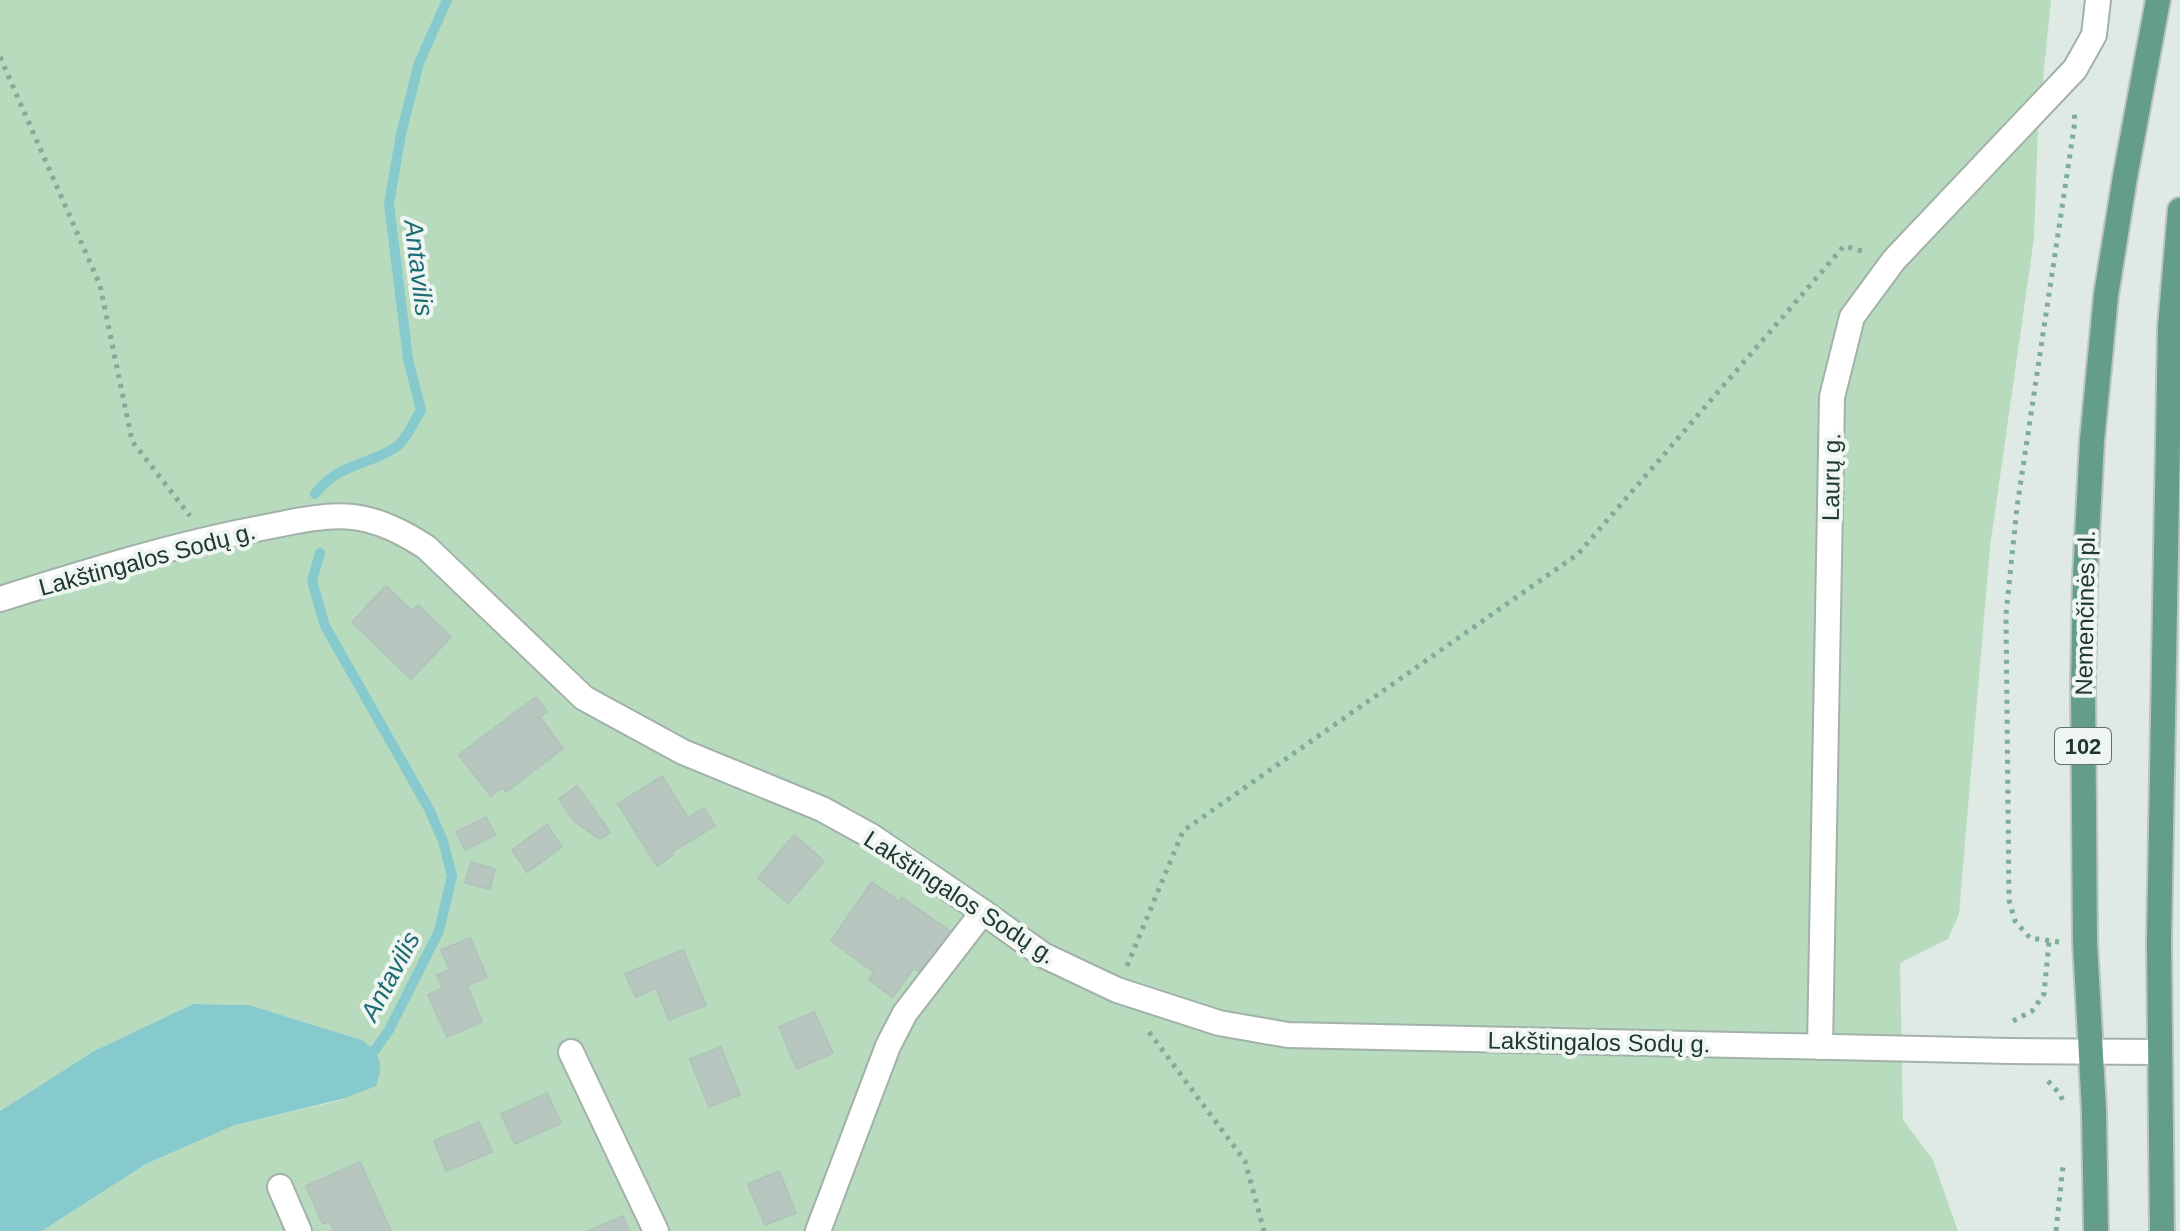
<svg xmlns="http://www.w3.org/2000/svg" width="2180" height="1231" font-family="Helvetica,sans-serif">
<style>
.green{fill:#b8dbbe}
.water{fill:#87cace}
.lines{fill:none;stroke-linecap:round;stroke-linejoin:round}
.stream{stroke:#87cace;stroke-width:10}
.building{fill:#b7c7bf;stroke:#b1c3ba;stroke-width:2}
.minor-casing{stroke:#a2b1aa;stroke-width:28}
.major-casing{stroke:#bcc4c1;stroke-width:28}
.path{stroke:#80ad9a;stroke-width:5;stroke-dasharray:4 6;stroke-linecap:butt}
.minor{stroke:#fff;stroke-width:24}
.major{stroke:#649e8a;stroke-width:24}
.labels{text-anchor:middle;dominant-baseline:central;stroke-width:8;stroke-linejoin:round;paint-order:stroke}
.shield{fill:#eff6f2;stroke:#5e726a;stroke-width:2}
.shield-label{font-size:22px;font-weight:bold;fill:#203930}
.street-label{font-size:24px;fill:#203930;stroke:#eff6f2}
.water-label{font-size:26px;font-style:italic;fill:#1d6c73;stroke:#eff6f2}
</style>
<rect width="100%" height="100%" fill="#dfeae4"/>
<path class="green" d="M 0,0 L 2051,0 L 2038,128 L 2034,238 L 1990,547 L 1959,914 L 1948,939 L 1900,963 L 1903,1120 L 1933,1160 L 1958,1231 L 42,1231 L 146,1164 L 235,1125 L 342,1100 L 362,1040 L 249,1005 L 193,1004 L 94,1051 L 0,1111 Z"/>
<path class="water" d="M 193,1004 L 249,1005 L 362,1040 C 381,1055 384,1063 376,1086 L 342,1099 L 235,1125 L 146,1164 L 42,1231 L 0,1231 L 0,1111 L 94,1051 Z"/>
<g class="lines">
<g class="stream">
<path d="M 315,494 C 338,463 368,466 396,447 C 406,440 414,421 421,410 L 408,359 L 389,204 L 401,134 L 419,63 L 447,0"/>
<path d="M 320,553 L 312,581 L 325,626 L 429,809 L 443,841 L 452,876 L 439,931 L 389,1030 L 375,1050 L 363,1053"/>
</g>
</g>
<g class="building">
<path d="M 386,586 L 412,611 L 418,605 L 451,637 L 411,679 L 352,622 Z"/>
<path d="M 536,697 L 547,712 L 540,717 L 563,748 L 506,792 L 502,788 L 491,796 L 459,755 Z"/>
<path d="M 662,776 L 688,818 L 704,808 L 715,826 L 672,852 L 673,855 L 657,866 L 618,804 Z"/>
<path d="M 577,786 L 610,832 L 600,839 L 574,821 L 559,799 Z"/>
<path d="M 486,817 L 495,835 L 465,850 L 456,832 Z"/>
<path d="M 547,825 L 562,847 L 527,872 L 512,850 Z"/>
<path d="M 794,835 L 824,861 L 788,903 L 758,878 Z"/>
<path d="M 471,862 L 495,869 L 490,889 L 465,883 Z"/>
<path d="M 872,882 L 900,902 L 902,898 L 954,934 L 925,975 L 914,968 L 893,997 L 869,980 L 874,972 L 831,941 Z"/>
<path d="M 470,938 L 487,977 L 467,986 L 482,1022 L 447,1037 L 428,995 L 443,988 L 437,975 L 450,970 L 441,950 Z"/>
<path d="M 683,950 L 706,1005 L 669,1020 L 656,988 L 636,997 L 625,974 Z"/>
<path d="M 814,1012 L 833,1053 L 797,1069 L 779,1027 Z"/>
<path d="M 721,1047 L 740,1095 L 709,1107 L 690,1059 Z"/>
<path d="M 547,1093 L 561,1123 L 515,1144 L 501,1114 Z"/>
<path d="M 479,1122 L 492,1152 L 446,1171 L 434,1141 Z"/>
<path d="M 360,1162 L 391,1231 L 334,1231 L 329,1221 L 323,1224 L 306,1186 Z"/>
<path d="M 779,1171 L 796,1213 L 765,1225 L 748,1184 Z"/>
<path d="M 623,1216 L 629,1231 L 588,1231 Z"/>
</g>
<g class="lines">
<g class="minor-casing">
<g id="minor">
<path d="M 0,599 C 86,572 172,545 261,528 C 292,522 322,514 353,517 C 380,520 404,533 426,547 L 584,698 L 683,752 L 822,809 L 871,836 L 983,912 L 1043,955 L 1117,990 L 1219,1023 L 1288,1035 L 2010,1051 L 2160,1052"/>
<path d="M 1820,1047 L 1832,397 L 1852,317 L 1894,260 L 2075,69 L 2094,35 L 2098,0"/>
<path d="M 571,1052 L 656,1231"/>
<path d="M 280,1187 L 299,1231"/>
<path d="M 818,1231 L 888,1046 L 905,1013 L 983,912"/>
</g>
</g>
<g class="major-casing">
<g id="major">
<path d="M 2096,1231 L 2094,1112 L 2085,942 L 2083,685 L 2085,577 L 2092,441 L 2106,295 L 2125,177 L 2158,0"/>
<path d="M 2162,1231 L 2159,942 L 2170,327 L 2180,210"/>
</g>
</g>
<g class="path">
<path d="M 0,57 L 100,285 L 132,441 L 190,516"/>
<path d="M 2059,942 L 2030,938 L 2015,921 L 2009,900 L 2006,614 L 2017,507 L 2075,121 L 2074,113"/>
<path d="M 1127,966 L 1183,831 L 1578,554 L 1844,246 L 1866,252"/>
<path d="M 2013,1021 L 2032,1011 L 2044,994 L 2049,942"/>
<path d="M 1149,1032 L 1245,1161 L 1264,1231"/>
<path d="M 2048,1081 L 2060,1094 L 2063,1101"/>
<path d="M 2056,1231 L 2063,1166"/>
</g>
<use href="#minor" class="minor"/>
<use href="#major" class="major"/>
</g>
<g class="labels">
<rect class="shield" x="2055" y="728" width="56" height="36" rx="6"/>
<g class="shield-label">
<text x="2083" y="746">102</text>
</g>
<g class="street-label">
<text transform="translate(1831 477) rotate(-89)">Laurų g.</text>
<text transform="translate(147 559) rotate(-15)">Lakštingalos Sodų g.</text>
<text transform="translate(2085 613) rotate(-89)">Nemenčinės pl.</text>
<text transform="translate(960 897) rotate(33)">Lakštingalos Sodų g.</text>
<text transform="translate(1599 1042) rotate(1)">Lakštingalos Sodų g.</text>
</g>
<g class="water-label">
<text transform="translate(419 268) rotate(83)">Antavilis</text>
<text transform="translate(390 976) rotate(-62)">Antavilis</text>
</g>
</g>
</svg>
